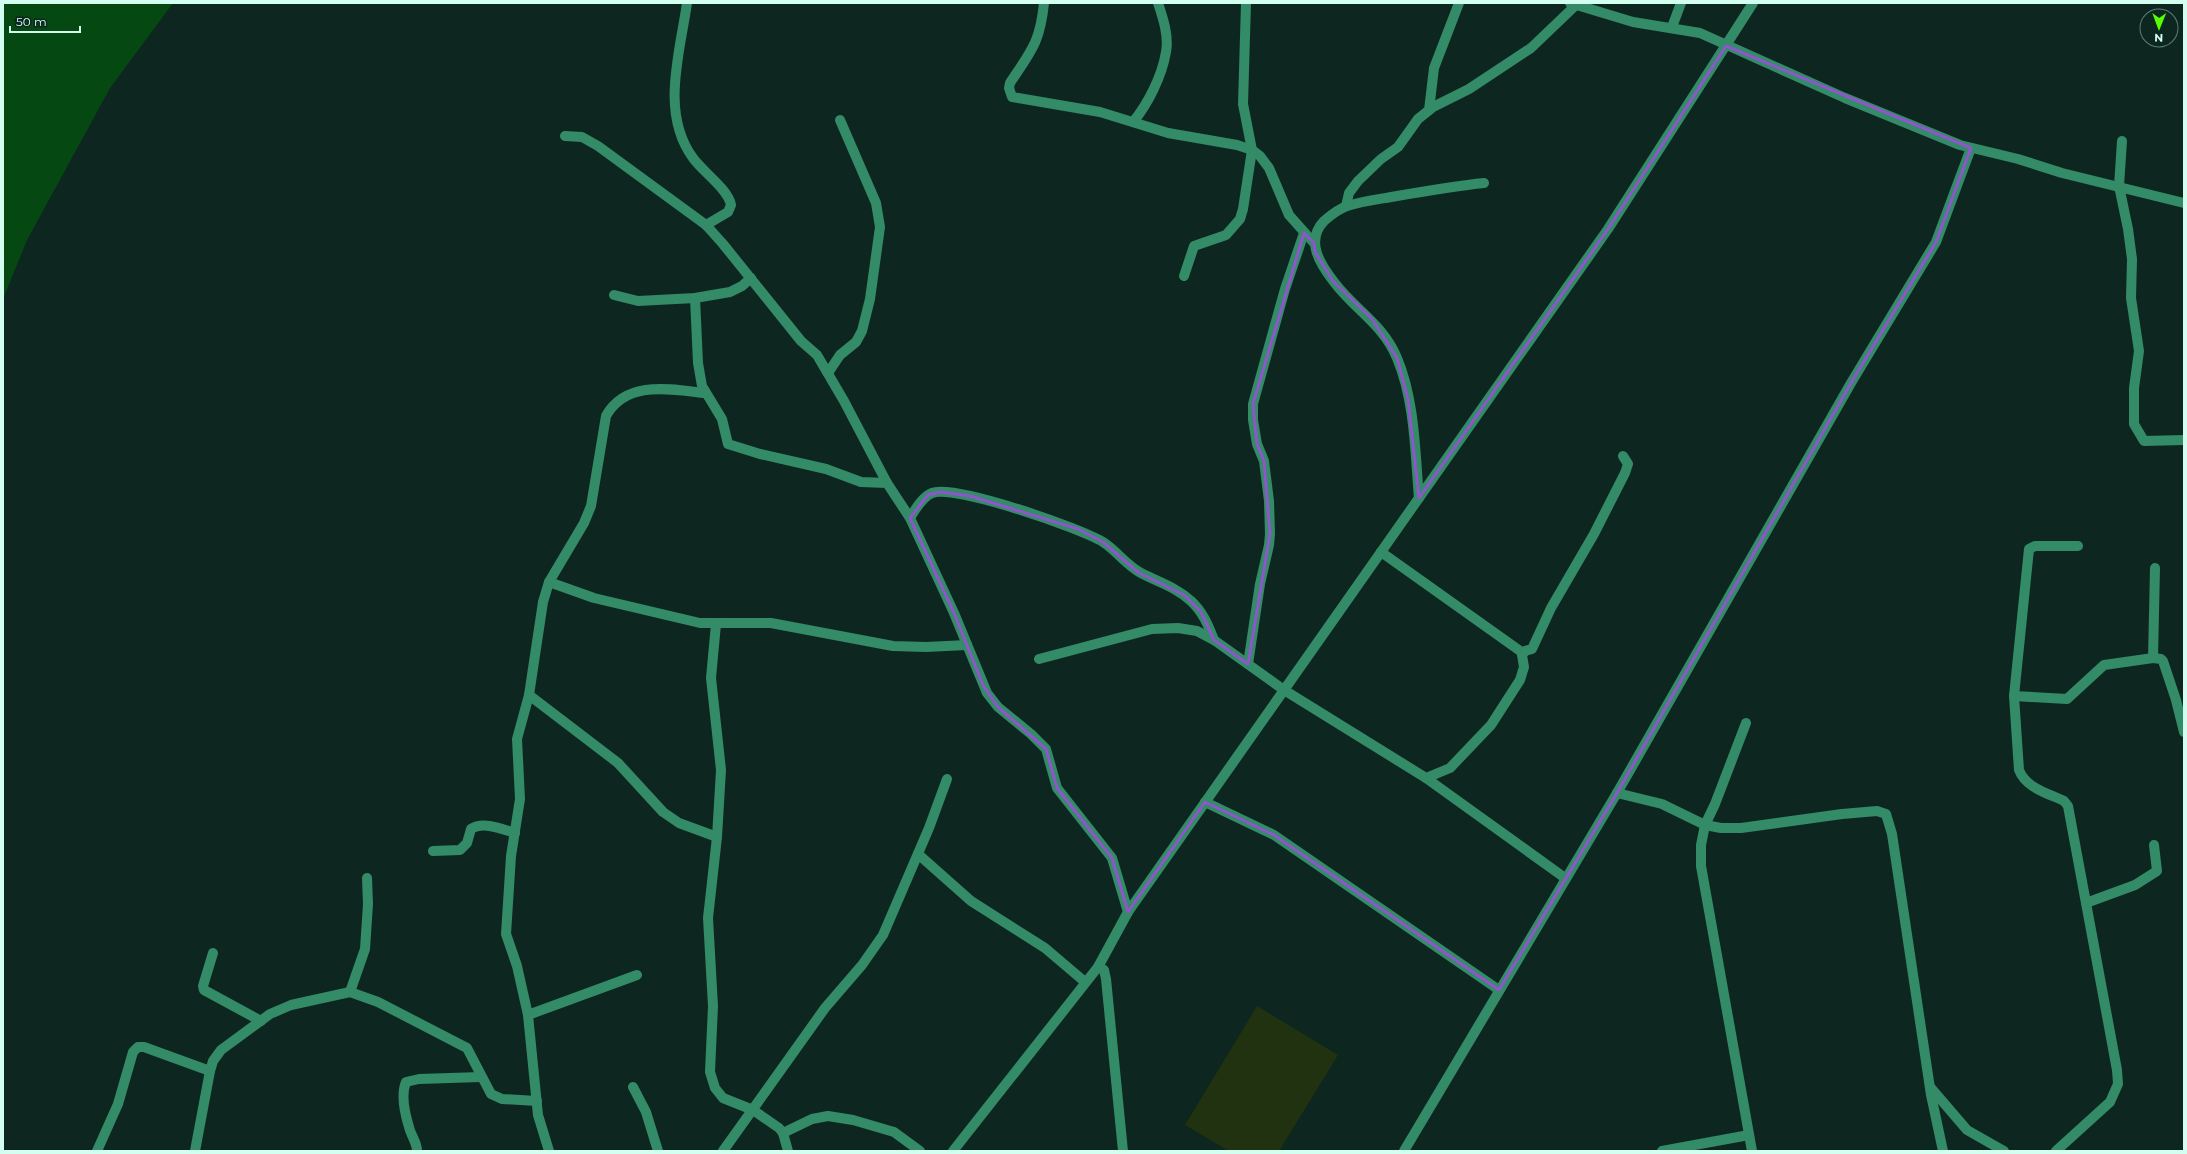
<svg xmlns="http://www.w3.org/2000/svg" width="2187" height="1154" font-family="Montserrat,sans-serif">
<style>
.green{fill:#20320f}
.water{fill:#054812}
.lines{fill:none;stroke-linecap:round;stroke-linejoin:round}
.minor{stroke:#338b67;stroke-width:10}
.marked{fill:none;stroke:#8d56c9;stroke-width:3;stroke-linejoin:round}
</style>
<rect width="100%" height="100%" fill="#0d2720"/>
<path class="green" d="M 1257,1006 L 1338,1055 L 1279,1151 L 1229,1151 L 1185,1125 Z"/>
<path class="water" d="M 3,3 L 173,3 L 110,88 L 27,240 L 3,299 Z"/>
<g class="lines">
<g class="minor">
<path d="M 687,3 C 680,53 660,113 693,158 C 703,172 728,189 731,205 L 728,212 L 706,225"/>
<path d="M 1044,3 C 1040,43 1031,51 1010,83 L 1009,88 L 1012,97 L 1100,112 L 1168,133 L 1237,145 L 1252,150 L 1260,156 L 1269,168 L 1289,215 L 1314,243"/>
<path d="M 1570,3 L 1633,22 L 1700,33 L 1845,98 L 1960,145 L 2018,159 L 2062,173 L 2184,203"/>
<path d="M 1672,27 L 1681,3"/>
<path d="M 1429,110 L 1434,68 L 1459,3"/>
<path d="M 1133,122 C 1148,104 1162,76 1166,52 C 1169,36 1163,18 1158,3"/>
<path d="M 565,136 L 582,137 L 598,146 L 706,225 L 723,244 L 801,341 L 817,355 L 844,401 L 887,483 L 910,518 L 954,613 L 987,693 L 998,707 L 1031,734 L 1046,749 L 1057,788 L 1112,858 L 1128,912"/>
<path d="M 2122,141 L 2119,186 L 2128,229 L 2132,259 L 2131,298 L 2139,351 L 2134,388 L 2134,424 L 2144,441 L 2184,440"/>
<path d="M 1346,206 L 1349,193 L 1358,181 L 1381,159 L 1398,147 L 1418,119 L 1433,107 L 1469,89 L 1531,48 L 1576,5"/>
<path d="M 1184,276 L 1194,246 L 1226,235 L 1240,219 L 1243,209 L 1252,150 L 1243,104 L 1246,3"/>
<path d="M 614,295 L 638,301 L 695,298 L 730,292 L 742,286 L 751,278"/>
<path d="M 695,298 L 698,363 L 702,386 L 722,419 L 728,444 L 760,454 L 826,469 L 861,482 L 887,483"/>
<path d="M 828,373 L 840,355 L 856,342 L 862,331 L 870,299 L 880,227 L 876,203 L 840,120"/>
<path d="M 1419,498 C 1415,452 1415,401 1397,358 C 1383,324 1355,310 1334,282 C 1320,264 1305,241 1324,221 C 1331,215 1338,209 1347,206 C 1363,201 1381,199 1397,196 C 1426,191 1455,186 1484,183"/>
<path d="M 910,518 C 915,510 922,497 932,493 C 954,484 1080,528 1103,542 C 1117,551 1126,565 1141,573 C 1158,582 1176,587 1191,601 C 1203,612 1208,625 1214,640"/>
<path d="M 1381,552 L 1523,653"/>
<path d="M 549,582 L 594,598 L 700,623 L 771,623 L 893,646 L 926,647 L 967,645"/>
<path d="M 716,624 L 711,678 L 721,770 L 717,837 L 708,918 L 713,1006 L 710,1072 L 715,1088 L 723,1098 L 753,1110 L 779,1128 L 783,1133 L 788,1151"/>
<path d="M 2153,658 L 2161,659 L 2163,661 L 2176,700 L 2184,732"/>
<path d="M 1039,659 L 1152,629 L 1178,628 L 1197,631 L 1214,640 L 1284,690 L 1426,778 L 1565,878"/>
<path d="M 1248,664 L 1260,584 L 1269,545 L 1270,534 L 1269,501 L 1264,461 L 1257,444 L 1253,420 L 1253,404 L 1285,289 L 1304,233"/>
<path d="M 529,695 L 618,763 L 663,812 L 679,823 L 717,837"/>
<path d="M 2014,696 L 2067,699 L 2104,665 L 2153,658 L 2155,568"/>
<path d="M 1746,723 L 1715,804 L 1705,825 L 1701,845 L 1701,866 L 1752,1151"/>
<path d="M 1426,778 L 1450,768 L 1491,725 L 1520,680 L 1524,667 L 1522,655 L 1525,651 L 1532,649 L 1551,608 L 1594,534 L 1625,473 L 1628,464 L 1623,456"/>
<path d="M 1617,793 L 1662,804 L 1705,825 L 1721,828 L 1741,828 L 1842,814 L 1877,811 L 1886,814 L 1892,834 L 1931,1095 L 1943,1151"/>
<path d="M 1205,802 L 1274,835 L 1499,990"/>
<path d="M 433,851 L 460,850 L 467,843 L 471,829 C 483,821 502,829 515,833"/>
<path d="M 918,854 L 971,901 L 1045,948 L 1085,982"/>
<path d="M 2086,903 L 2135,885 L 2157,871 L 2154,845"/>
<path d="M 213,953 L 203,986 L 204,990 L 261,1021"/>
<path d="M 1098,967 L 1104,970 L 1106,979 L 1123,1151"/>
<path d="M 350,992 L 365,949 L 368,904 L 367,878"/>
<path d="M 528,1015 L 637,975"/>
<path d="M 633,1087 L 646,1112 L 658,1151"/>
<path d="M 1931,1088 L 1967,1130 L 2004,1151"/>
<path d="M 783,1133 L 812,1119 L 828,1116 L 853,1120 L 894,1132 L 920,1151"/>
<path d="M 97,1151 L 118,1104 L 133,1052 L 138,1047 L 144,1047 L 210,1071"/>
<path d="M 195,1151 L 210,1071 L 213,1061 L 221,1050 L 270,1014 L 291,1005 L 350,992 L 378,1002 L 467,1048 L 491,1094 L 502,1099 L 537,1101"/>
<path d="M 417,1151 C 417,1142 411,1136 409,1127 C 405,1114 401,1094 406,1082 L 419,1079 L 481,1077"/>
<path d="M 549,1151 L 538,1115 L 528,1015 L 517,966 L 506,934 L 511,856 L 520,799 L 517,739 L 529,695 L 543,602 L 549,582 L 584,523 L 591,506 L 606,416 C 626,380 670,389 704,393"/>
<path d="M 723,1151 L 825,1008 L 862,965 L 883,935 L 929,828 L 947,779"/>
<path d="M 953,1151 L 1098,967 L 1128,912 L 1608,229 L 1753,3"/>
<path d="M 1404,1151 L 1617,793 L 1851,383 L 1936,242 L 1971,148"/>
<path d="M 1662,1151 L 1749,1135"/>
<path d="M 2056,1151 L 2110,1102 L 2118,1084 L 2117,1070 L 2068,806 L 2064,801 C 2047,793 2026,788 2019,770 L 2014,696 L 2029,549 L 2035,546 L 2078,546"/>
</g>
</g>
<path class="marked" d="M 1726,46 L 1971,148 L 1936,242 L 1851,383 L 1617,793 L 1499,990 L 1274,835 L 1205,802 L 1128,912 L 1112,858 L 1057,788 L 1046,749 L 998,707 L 983,685 L 954,613 L 910,518 L 928,495 L 940,492 L 970,496 L 1078,529 L 1103,542 L 1139,573 L 1184,595 L 1201,612 L 1214,640 L 1248,664 L 1270,534 L 1264,461 L 1257,444 L 1253,404 L 1304,233 L 1314,243 L 1315,252 L 1333,281 L 1372,319 L 1397,358 L 1408,399 L 1419,498 L 1608,229 Z"/>
<rect width="2187" height="1154" fill="none" stroke="#d3fff1" stroke-width="8"/>
<g transform="translate(2159 28) rotate(181)"><circle r="19" fill="#0d2720" stroke="#5c7d74"/>
<path d="M0-3L7 15L0 10L-7 15Z" fill="#57fe00"/>
<text y="-6" font-size="11" font-weight="bold" text-anchor="middle" fill="#d3fff1">N</text>
</g>
<path d="M10 26v6h70v-6" fill="none" stroke="#d3fff1" stroke-width="2"/>
<text x="16" y="26" font-size="12" fill="#d3fff1" stroke="#0d2720" stroke-width="3" paint-order="stroke">50 m</text>
</svg>
